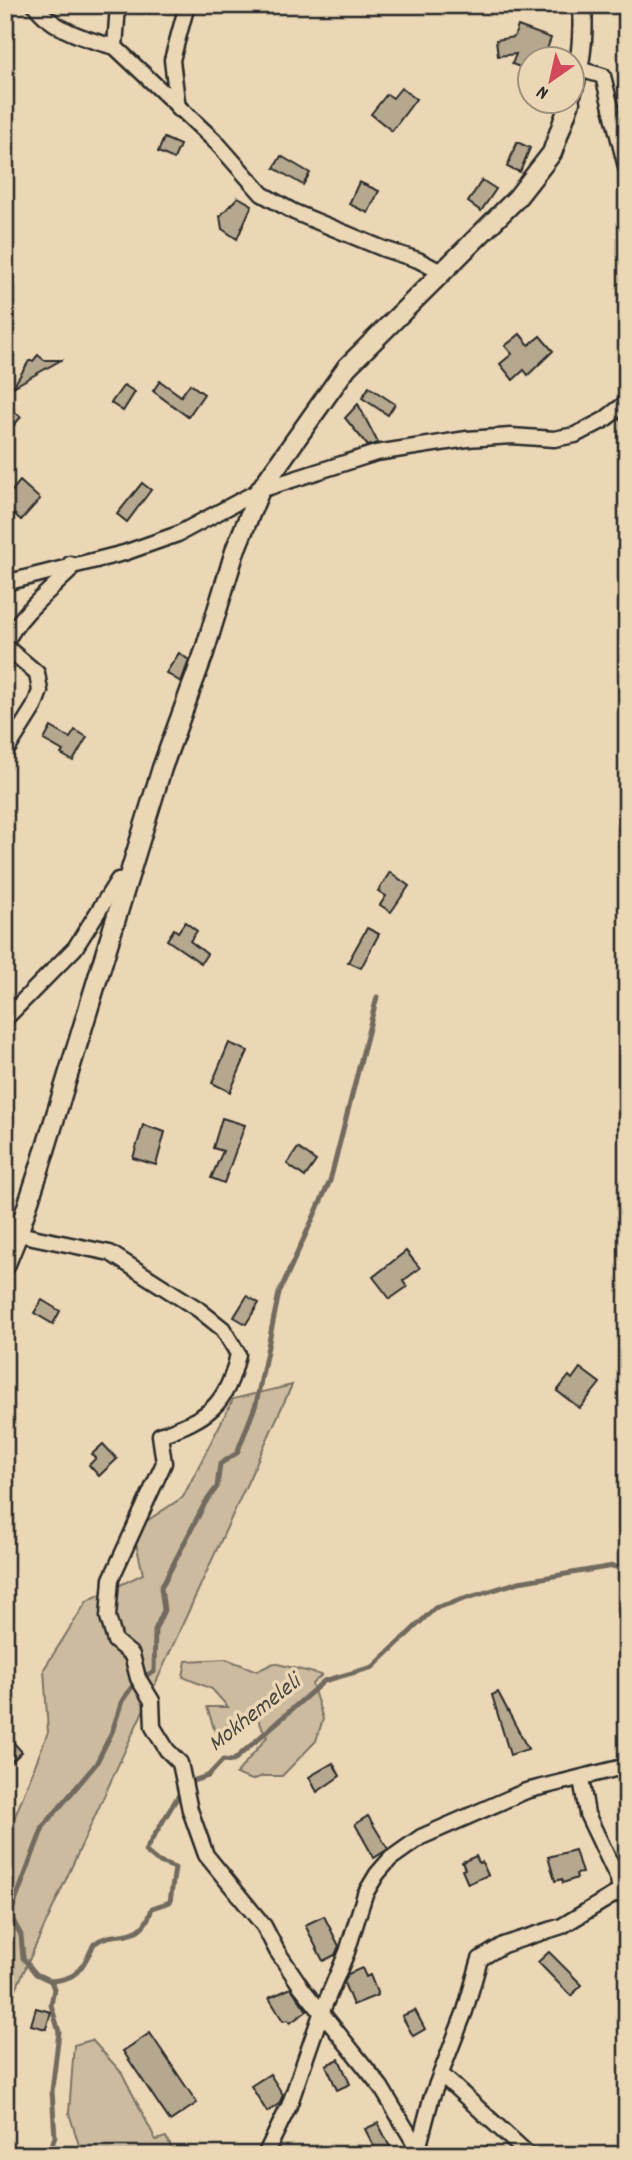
<svg xmlns="http://www.w3.org/2000/svg" width="632" height="2160" font-family="Dekko,sans-serif">
<style>
.green{fill:#ccbb9f;stroke:#7c7365;stroke-width:2}
.lines{fill:none;stroke-linecap:round;stroke-linejoin:round}
.stream{stroke:#726b5f;stroke-width:5}
.building{fill:#b6a78f;stroke:#2b2b2b;stroke-width:2}
.minor-casing{stroke:#2b2b2b;stroke-width:19}
.tertiary-casing{stroke:#2b2b2b;stroke-width:23}
.minor{stroke:#ebd7b5;stroke-width:14}
.tertiary{stroke:#ebd7b5;stroke-width:18}
.labels{text-anchor:middle;dominant-baseline:central;stroke-width:7;stroke-linejoin:round;paint-order:stroke}
.water-label{font-size:24px;font-style:italic;fill:#494640;stroke:#ebd7b5}
</style>
<rect width="100%" height="100%" fill="#ebd7b5"/>
<filter id="ink" filterUnits="userSpaceOnUse"><feTurbulence type="fractalNoise" baseFrequency=".0143" numOctaves="2"/><feDisplacementMap in="SourceGraphic" scale="14" xChannelSelector="R" yChannelSelector="G"/><feConvolveMatrix kernelMatrix="1 2 1 2 8 2 1 2 1" color-interpolation-filters="sRGB"/></filter>
<g filter="url(#ink)">
<g class="green">
<path d="M 292,1385 L 14,1993 L 5,1972 L 5,1842 L 48,1732 L 44,1669 L 87,1601 L 143,1574 L 133,1530 L 183,1497 L 233,1399 Z"/>
<path d="M 226,1659 L 257,1671 L 274,1663 L 322,1675 L 312,1684 L 323,1719 L 316,1741 L 282,1776 L 263,1776 L 252,1780 L 236,1774 L 267,1737 L 257,1717 L 232,1720 L 217,1738 L 207,1707 L 228,1707 L 212,1689 L 183,1677 L 186,1661 Z"/>
<path d="M 92,2040 L 122,2073 L 156,2140 L 166,2137 L 175,2155 L 82,2155 L 69,2113 L 74,2045 Z"/>
</g>
<g class="lines">
<g class="stream">
<path d="M 51,1981 L 36,1974 L 23,1958 L 21,1935 L 10,1915 L 43,1827 L 96,1764 L 112,1732 L 122,1701 L 138,1678 L 154,1672 L 155,1630 L 164,1610 L 161,1588 L 205,1503 L 217,1487 L 220,1464 L 237,1453 L 256,1404 L 279,1293 L 330,1181 L 377,997"/>
<path d="M 48,2155 L 55,2137 L 52,2091 L 59,2032 L 51,2005 L 54,1989 L 51,1981 C 73,1979 79,1974 89,1954 C 90,1953 93,1945 94,1944 C 113,1927 142,1947 152,1908 L 170,1902 L 175,1868 L 157,1861 L 145,1851 L 186,1783 L 208,1776 L 223,1760 L 233,1761 L 324,1681 L 373,1667 L 435,1608 L 519,1582 L 613,1566 L 627,1572"/>
</g>
</g>
<g class="building">
<path d="M 518,26 L 551,38 L 543,60 L 530,60 L 530,71 L 512,64 L 516,54 L 498,56 L 496,40 L 514,37 Z"/>
<path d="M 401,88 L 416,99 L 392,131 L 371,114 L 387,94 L 393,98 Z"/>
<path d="M 164,138 L 180,145 L 174,159 L 158,152 Z"/>
<path d="M 517,142 L 530,148 L 520,172 L 507,167 Z"/>
<path d="M 281,156 L 310,173 L 303,185 L 274,168 Z"/>
<path d="M 482,180 L 496,189 L 481,211 L 468,202 Z"/>
<path d="M 359,182 L 379,191 L 368,213 L 349,204 Z"/>
<path d="M 238,197 L 252,205 L 237,239 L 222,229 L 220,216 Z"/>
<path d="M 520,334 L 529,345 L 540,336 L 553,351 L 528,375 L 524,370 L 513,380 L 500,364 L 512,354 L 505,346 Z"/>
<path d="M 38,355 L 44,360 L 61,360 L 13,387 L 29,361 L 33,361 Z"/>
<path d="M 160,381 L 181,396 L 190,384 L 204,394 L 188,417 L 153,391 Z"/>
<path d="M 124,385 L 135,392 L 123,411 L 111,403 Z"/>
<path d="M 369,387 L 395,404 L 388,415 L 362,398 Z"/>
<path d="M 5,404 L 21,417 L 5,435 Z"/>
<path d="M 358,404 L 378,443 L 368,446 L 345,418 Z"/>
<path d="M 20,481 L 40,499 L 21,520 L 14,514 L 5,524 L 5,499 Z"/>
<path d="M 142,483 L 151,490 L 127,522 L 117,514 Z"/>
<path d="M 179,653 L 189,660 L 181,682 L 166,673 Z"/>
<path d="M 51,727 L 70,738 L 75,730 L 87,737 L 73,761 L 61,754 L 63,751 L 44,740 Z"/>
<path d="M 390,872 L 409,886 L 391,912 L 380,905 L 386,896 L 378,891 Z"/>
<path d="M 185,922 L 197,931 L 190,941 L 207,954 L 201,963 L 167,940 L 174,929 L 178,932 Z"/>
<path d="M 367,928 L 379,934 L 361,968 L 348,962 Z"/>
<path d="M 229,1043 L 248,1051 L 230,1092 L 212,1083 Z"/>
<path d="M 222,1118 L 245,1125 L 224,1183 L 211,1178 L 223,1151 L 213,1148 Z"/>
<path d="M 143,1125 L 165,1132 L 156,1165 L 133,1158 Z"/>
<path d="M 298,1148 L 316,1161 L 305,1177 L 287,1164 Z"/>
<path d="M 406,1251 L 420,1268 L 403,1281 L 407,1287 L 390,1299 L 373,1277 Z"/>
<path d="M 247,1296 L 259,1303 L 246,1324 L 234,1317 Z"/>
<path d="M 42,1300 L 60,1311 L 53,1324 L 34,1313 Z"/>
<path d="M 580,1368 L 600,1383 L 580,1408 L 557,1391 L 569,1376 L 572,1379 Z"/>
<path d="M 103,1444 L 117,1459 L 99,1476 L 89,1465 L 96,1458 L 92,1454 Z"/>
<path d="M 498,1692 L 528,1749 L 510,1755 L 492,1695 Z"/>
<path d="M 5,1733 L 22,1752 L 5,1768 Z"/>
<path d="M 333,1763 L 340,1776 L 317,1792 L 309,1777 Z"/>
<path d="M 368,1816 L 388,1849 L 374,1858 L 355,1824 Z"/>
<path d="M 575,1850 L 582,1873 L 576,1874 L 577,1878 L 563,1883 L 562,1879 L 555,1881 L 548,1857 Z"/>
<path d="M 476,1856 L 479,1863 L 482,1862 L 488,1875 L 468,1884 L 462,1870 L 465,1869 L 462,1862 Z"/>
<path d="M 324,1916 L 339,1946 L 335,1955 L 323,1961 L 305,1925 Z"/>
<path d="M 549,1952 L 582,1985 L 571,1996 L 538,1962 Z"/>
<path d="M 362,1968 L 366,1977 L 370,1975 L 378,1995 L 353,2005 L 344,1983 L 348,1974 Z"/>
<path d="M 291,1988 L 307,2011 L 290,2023 L 288,2020 L 283,2021 L 269,1998 Z"/>
<path d="M 36,2008 L 51,2012 L 46,2029 L 31,2025 Z"/>
<path d="M 415,2010 L 425,2029 L 413,2036 L 402,2016 Z"/>
<path d="M 150,2033 L 197,2103 L 170,2121 L 123,2051 Z"/>
<path d="M 339,2059 L 350,2084 L 337,2090 L 326,2065 Z"/>
<path d="M 270,2074 L 283,2095 L 279,2104 L 267,2112 L 251,2086 Z"/>
<path d="M 378,2123 L 394,2155 L 378,2155 L 365,2129 Z"/>
</g>
<g class="lines">
<g class="minor-casing">
<g id="minor">
<path d="M 35,5 C 51,29 88,40 115,47 L 217,143 L 262,194 L 294,212 L 384,249 L 418,260 L 441,272"/>
<path d="M 115,47 L 118,5"/>
<path d="M 579,69 L 603,76 L 627,171"/>
<path d="M 178,109 L 172,60 L 187,5"/>
<path d="M 5,583 L 124,553 L 178,534 L 260,490 L 376,453 L 467,439 L 511,436 L 554,439 L 575,435 L 604,420 L 627,402"/>
<path d="M 5,644 C 18,616 47,593 69,572 L 70,564"/>
<path d="M 5,646 L 37,673 L 40,691 L 34,707 L 5,753"/>
<path d="M 5,1019 L 75,948 L 118,880 L 128,879"/>
<path d="M 18,1234 L 110,1253 L 198,1309 L 223,1329 L 238,1354 C 227,1407 207,1418 160,1435 L 164,1463 L 111,1579 L 108,1617 L 115,1641 L 132,1655 L 138,1678 L 152,1701 L 153,1727 L 167,1750 L 180,1763 L 190,1810 L 206,1855 L 264,1926 L 277,1951 L 302,1988 L 381,2087 L 418,2149"/>
<path d="M 581,1778 L 587,1814 L 618,1879 L 620,1891 L 626,1896"/>
<path d="M 442,2075 L 529,2155"/>
<path d="M 417,2153 L 431,2099 L 465,2011 L 480,1959 L 503,1945 L 562,1926 L 620,1891"/>
<path d="M 265,2155 L 289,2106 L 322,2011 L 347,1952 L 365,1894 L 377,1874 L 390,1859 L 421,1837 L 526,1791 L 627,1766"/>
</g>
</g>
<g class="tertiary-casing">
<g id="tertiary">
<path d="M 572,92 C 581,64 584,35 582,5"/>
<path d="M 5,1266 L 18,1234 L 39,1170 L 162,768 L 204,653 L 236,548 L 260,490 L 347,367 L 516,199 L 552,153 L 570,102"/>
</g>
</g>
<use href="#minor" class="minor"/>
<use href="#tertiary" class="tertiary"/>
</g>
</g>
<g class="labels">
<g class="water-label">
<text transform="translate(255 1714) rotate(-38)">Mokhemeleli</text>
</g>
</g>
<rect width="632" height="2160" fill="none" stroke="#ebd7b5" stroke-width="28"/>
<rect x="14" y="14" width="604" height="2132" fill="none" stroke="#2b2b2b" stroke-width="2.5" filter="url(#ink)"/>
<g transform="translate(551 80) rotate(214)"><circle r="33" fill="#ebd7b5" stroke="#9e927e" stroke-width="2"/>
<path d="M0-5L12 26L0 18L-12 26Z" fill="#d1495b"/>
<text y="-10" font-size="19" font-weight="bold" text-anchor="middle" fill="#2b2b2b">N</text>
</g>
</svg>
